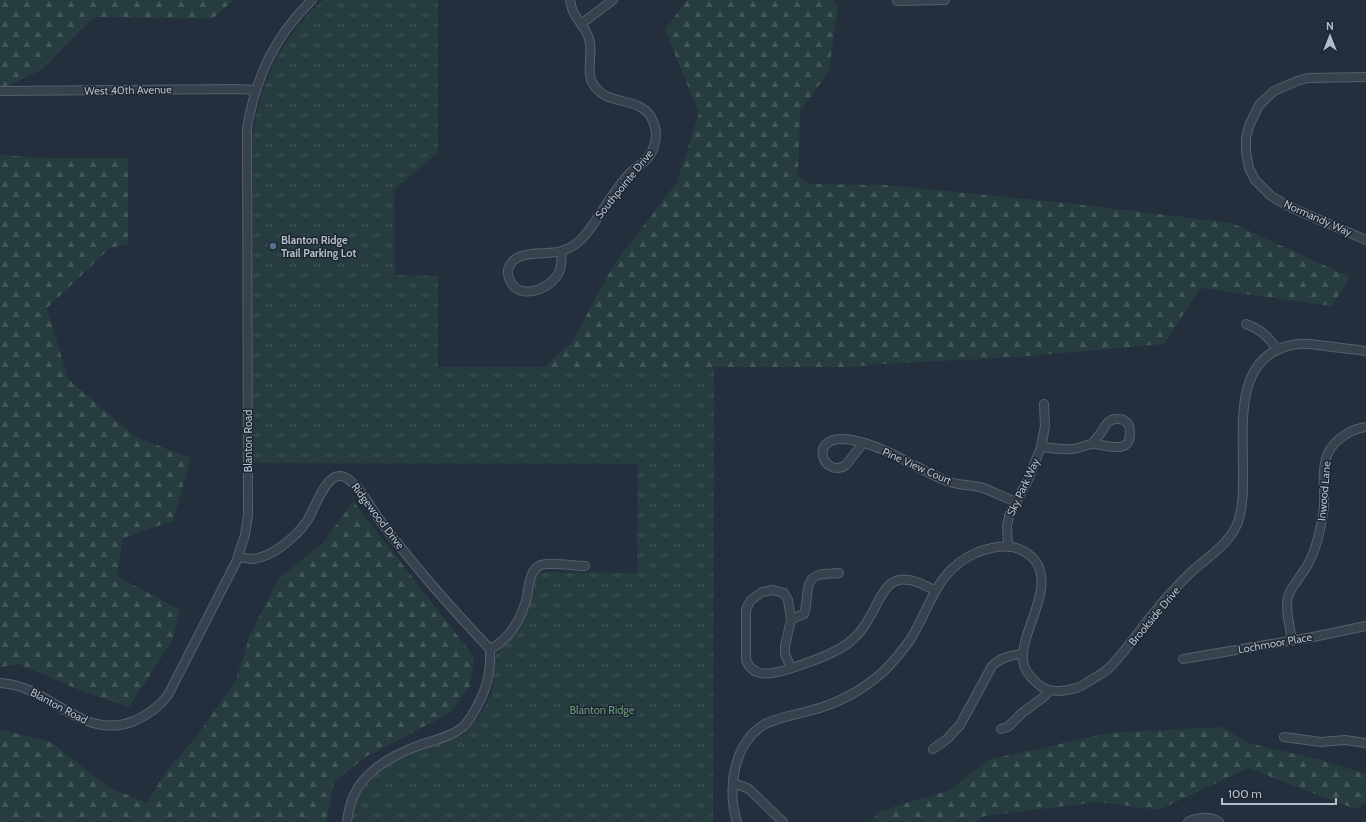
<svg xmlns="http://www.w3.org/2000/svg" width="1366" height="822" font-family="Cabin,sans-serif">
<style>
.forest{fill:url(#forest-firs)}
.park{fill:url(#park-tufts)}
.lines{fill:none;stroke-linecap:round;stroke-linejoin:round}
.street-casing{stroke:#565f6c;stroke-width:10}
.street{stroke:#38414e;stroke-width:8}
.service-dot{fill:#5c6f8a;stroke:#1d2633;stroke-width:1.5}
.labels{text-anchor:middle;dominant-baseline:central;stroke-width:3;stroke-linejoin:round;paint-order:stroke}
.street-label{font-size:11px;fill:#b4bcc9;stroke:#1d2633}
.poi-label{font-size:11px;font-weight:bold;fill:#b4bcc9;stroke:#1d2633;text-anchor:start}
.park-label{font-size:11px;fill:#6b9a76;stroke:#1d2633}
</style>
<defs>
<pattern id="forest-firs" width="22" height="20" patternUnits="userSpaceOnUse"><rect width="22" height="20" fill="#263c3f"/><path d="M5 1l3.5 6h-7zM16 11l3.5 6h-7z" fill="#435659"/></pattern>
<pattern id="park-tufts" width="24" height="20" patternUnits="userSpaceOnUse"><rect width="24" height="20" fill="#263c3f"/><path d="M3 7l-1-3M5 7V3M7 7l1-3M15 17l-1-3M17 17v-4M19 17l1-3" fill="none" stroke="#435659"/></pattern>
</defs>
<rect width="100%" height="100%" fill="#242f3e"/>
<g class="forest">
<path d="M 0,0 L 234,0 L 212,19 L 94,17 L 42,69 L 0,91 Z"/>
<path d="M 687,0 L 832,0 L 838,6 L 829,71 L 800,112 L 798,176 L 811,184 L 886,185 L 1076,204 L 1232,223 L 1350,277 L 1332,306 L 1200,288 L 1164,344 L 1018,357 L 881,364 L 854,367 L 544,367 L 572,342 L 614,264 L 677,182 L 699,113 L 665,30 Z"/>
<path d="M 0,155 L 47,158 L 128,158 L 128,244 L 110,248 L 47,308 L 68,379 L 136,437 L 191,458 L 173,521 L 123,538 L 117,576 L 180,610 L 172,641 L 129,707 L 79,690 L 19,664 L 0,667 Z"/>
<path d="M 353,501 L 474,657 L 470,686 L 450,713 L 367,756 L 334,782 L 326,822 L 0,822 L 0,729 L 51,742 L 108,787 L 147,803 L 165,773 L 197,736 L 236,680 L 250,635 L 278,579 L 323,543 Z"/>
<path d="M 1222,727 L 1248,743 L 1321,760 L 1366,774 L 1366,803 L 1355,809 L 1248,768 L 1159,810 L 1098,802 L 984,816 L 976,822 L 870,822 L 880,811 L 950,790 L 988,760 L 1109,733 Z"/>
</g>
<path class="park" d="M 323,0 L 438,0 L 438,153 L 394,190 L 395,275 L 438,276 L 438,367 L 714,367 L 713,822 L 350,822 L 356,798 L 375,775 L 385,767 L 407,755 L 463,735 L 479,717 L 489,699 L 493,686 L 495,656 L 508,641 L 517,627 L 533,579 L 537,572 L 637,573 L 638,464 L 253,463 L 252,145 C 257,88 280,38 323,0 Z"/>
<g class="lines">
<g class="street-casing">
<g id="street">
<path d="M 897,1 L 945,0"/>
<path d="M 581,24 L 613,0"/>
<path d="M 1366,77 L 1308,78 L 1297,81 L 1274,91 L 1259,105 L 1249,126 L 1246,138 L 1246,152 L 1249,168 L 1255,180 L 1271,196 L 1292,208 L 1366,240"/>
<path d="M 0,91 L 238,89 L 255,90"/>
<path d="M 561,251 C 562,260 562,270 556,277 C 547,289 522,299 512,284 C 509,279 506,272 509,267 C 517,248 545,256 561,251 C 566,250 573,246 577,243 C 586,236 592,226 598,217 C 608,202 618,186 630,173 C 639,165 651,159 654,146 C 657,137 656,126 651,117 C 641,101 621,103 606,96 C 577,79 597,58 588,36 C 585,28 579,22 575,15 C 572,11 571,5 570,0"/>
<path d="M 1246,324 C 1262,330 1268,337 1278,350"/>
<path d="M 863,443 L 846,465 C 823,480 805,432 852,440 C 885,446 914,467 944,480 C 956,486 970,484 983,488 C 994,492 1005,498 1017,502"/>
<path d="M 1041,447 C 1051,448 1062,450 1072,449 C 1079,449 1086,444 1093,444 C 1106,444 1130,456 1130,433 C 1130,428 1129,424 1126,422 C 1123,419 1121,419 1117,419 C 1107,419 1105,427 1100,434 C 1097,438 1094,441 1092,444"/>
<path d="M 1008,547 L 1007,525 L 1010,513 L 1028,480 L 1041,447 L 1045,426 L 1044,404"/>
<path d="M 238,556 C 243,558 248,559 253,559 C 272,557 296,537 307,521 C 314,510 325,476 339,476 C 354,475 371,508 379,519 C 413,565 451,608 490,649"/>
<path d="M 791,619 L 804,614 C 809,602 803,579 819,575 C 825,573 833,574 839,573"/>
<path d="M 1292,640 C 1290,627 1285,610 1288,597 C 1290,588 1302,575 1307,566 C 1316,551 1320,532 1323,514 C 1327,494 1319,470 1329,451 C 1337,438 1351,429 1366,427"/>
<path d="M 490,649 C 509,640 520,620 526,601 C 529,590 528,570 541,565 C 550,562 574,566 585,566"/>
<path d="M 1183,659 L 1313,637 L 1366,626"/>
<path d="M 791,668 L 785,654 L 785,646 L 791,620 L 788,600 L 784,593 L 773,590 L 762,592 L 751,600 L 746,609 L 746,660 C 753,679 773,674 789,669 C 807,663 838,653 852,640 C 859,634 865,626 869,618 C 880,602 885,575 909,580 C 918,581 927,587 935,590"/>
<path d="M 0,683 C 50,685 81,742 134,721 C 148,715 159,707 168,695 L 236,562 L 245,535 L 248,515 L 247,128 C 256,76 275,36 312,0"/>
<path d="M 1001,729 L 1008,727 L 1022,713 L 1045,696 L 1049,690"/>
<path d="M 1284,737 L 1321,742 L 1345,740 L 1366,743"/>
<path d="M 933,749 L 947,739 L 960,725 L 992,666 C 1001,657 1012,655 1023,654"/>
<path d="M 733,783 L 747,788 L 750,790 L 783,822"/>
<path d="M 347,822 C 348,813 350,804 354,795 C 366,769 397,753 423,744 C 435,740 450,737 460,729 C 467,725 471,717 475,710 C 487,689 491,673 490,649"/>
<path d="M 737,822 C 727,789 733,743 765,724 C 779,717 794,715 809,711 C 837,704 863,690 884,671 C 893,662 902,651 910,640 C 932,605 935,570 978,552 C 989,548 1000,545 1012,547 C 1019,548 1026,552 1032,557 C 1059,584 1020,630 1023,661 C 1024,671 1031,678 1038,684 C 1047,693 1064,692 1076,688 C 1081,687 1086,683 1091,680 C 1097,676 1104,673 1109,668 C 1126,651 1138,632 1153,614 C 1163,601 1175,588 1187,576 C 1204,559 1229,546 1238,522 C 1244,504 1243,484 1243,465 C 1243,419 1235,352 1298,344 C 1307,343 1317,345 1326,346 C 1339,348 1353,349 1366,351"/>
<path d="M 1188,822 C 1196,817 1211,816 1219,822"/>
</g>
</g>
<use href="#street" class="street"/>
</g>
<circle class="service-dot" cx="273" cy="246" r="4"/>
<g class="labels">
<g class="street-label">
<text transform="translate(128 90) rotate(-1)">West 40th Avenue</text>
<text transform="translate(624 184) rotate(-51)">Southpointe Drive</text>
<text transform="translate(1318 218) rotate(24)">Normandy Way</text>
<text transform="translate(248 441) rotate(-90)">Blanton Road</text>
<text transform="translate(917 466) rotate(24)">Pine View Court</text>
<text transform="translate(1023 487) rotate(-65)">Sky Park Way</text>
<text transform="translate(1324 491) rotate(-85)">Inwood Lane</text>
<text transform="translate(378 516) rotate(53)">Ridgewood Drive</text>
<text transform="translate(1154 616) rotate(-50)">Brookside Drive</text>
<text transform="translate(1275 643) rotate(-10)">Lochmoor Place</text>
<text transform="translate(59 706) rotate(28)">Blanton Road</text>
</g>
<g class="poi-label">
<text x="281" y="240">Blanton Ridge<tspan x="281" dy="13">Trail Parking Lot</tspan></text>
</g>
<g class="park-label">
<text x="602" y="710">Blanton Ridge</text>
</g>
</g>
<g transform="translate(1330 36)" stroke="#1d2633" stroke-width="3" paint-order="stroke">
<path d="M0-3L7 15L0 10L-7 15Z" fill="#b4bcc9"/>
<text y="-6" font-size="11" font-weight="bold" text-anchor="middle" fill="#b4bcc9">N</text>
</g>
<path d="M1222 798v6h114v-6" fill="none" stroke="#b4bcc9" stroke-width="2"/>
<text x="1228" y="798" font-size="12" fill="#b4bcc9" stroke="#1d2633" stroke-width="3" paint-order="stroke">100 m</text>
</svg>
